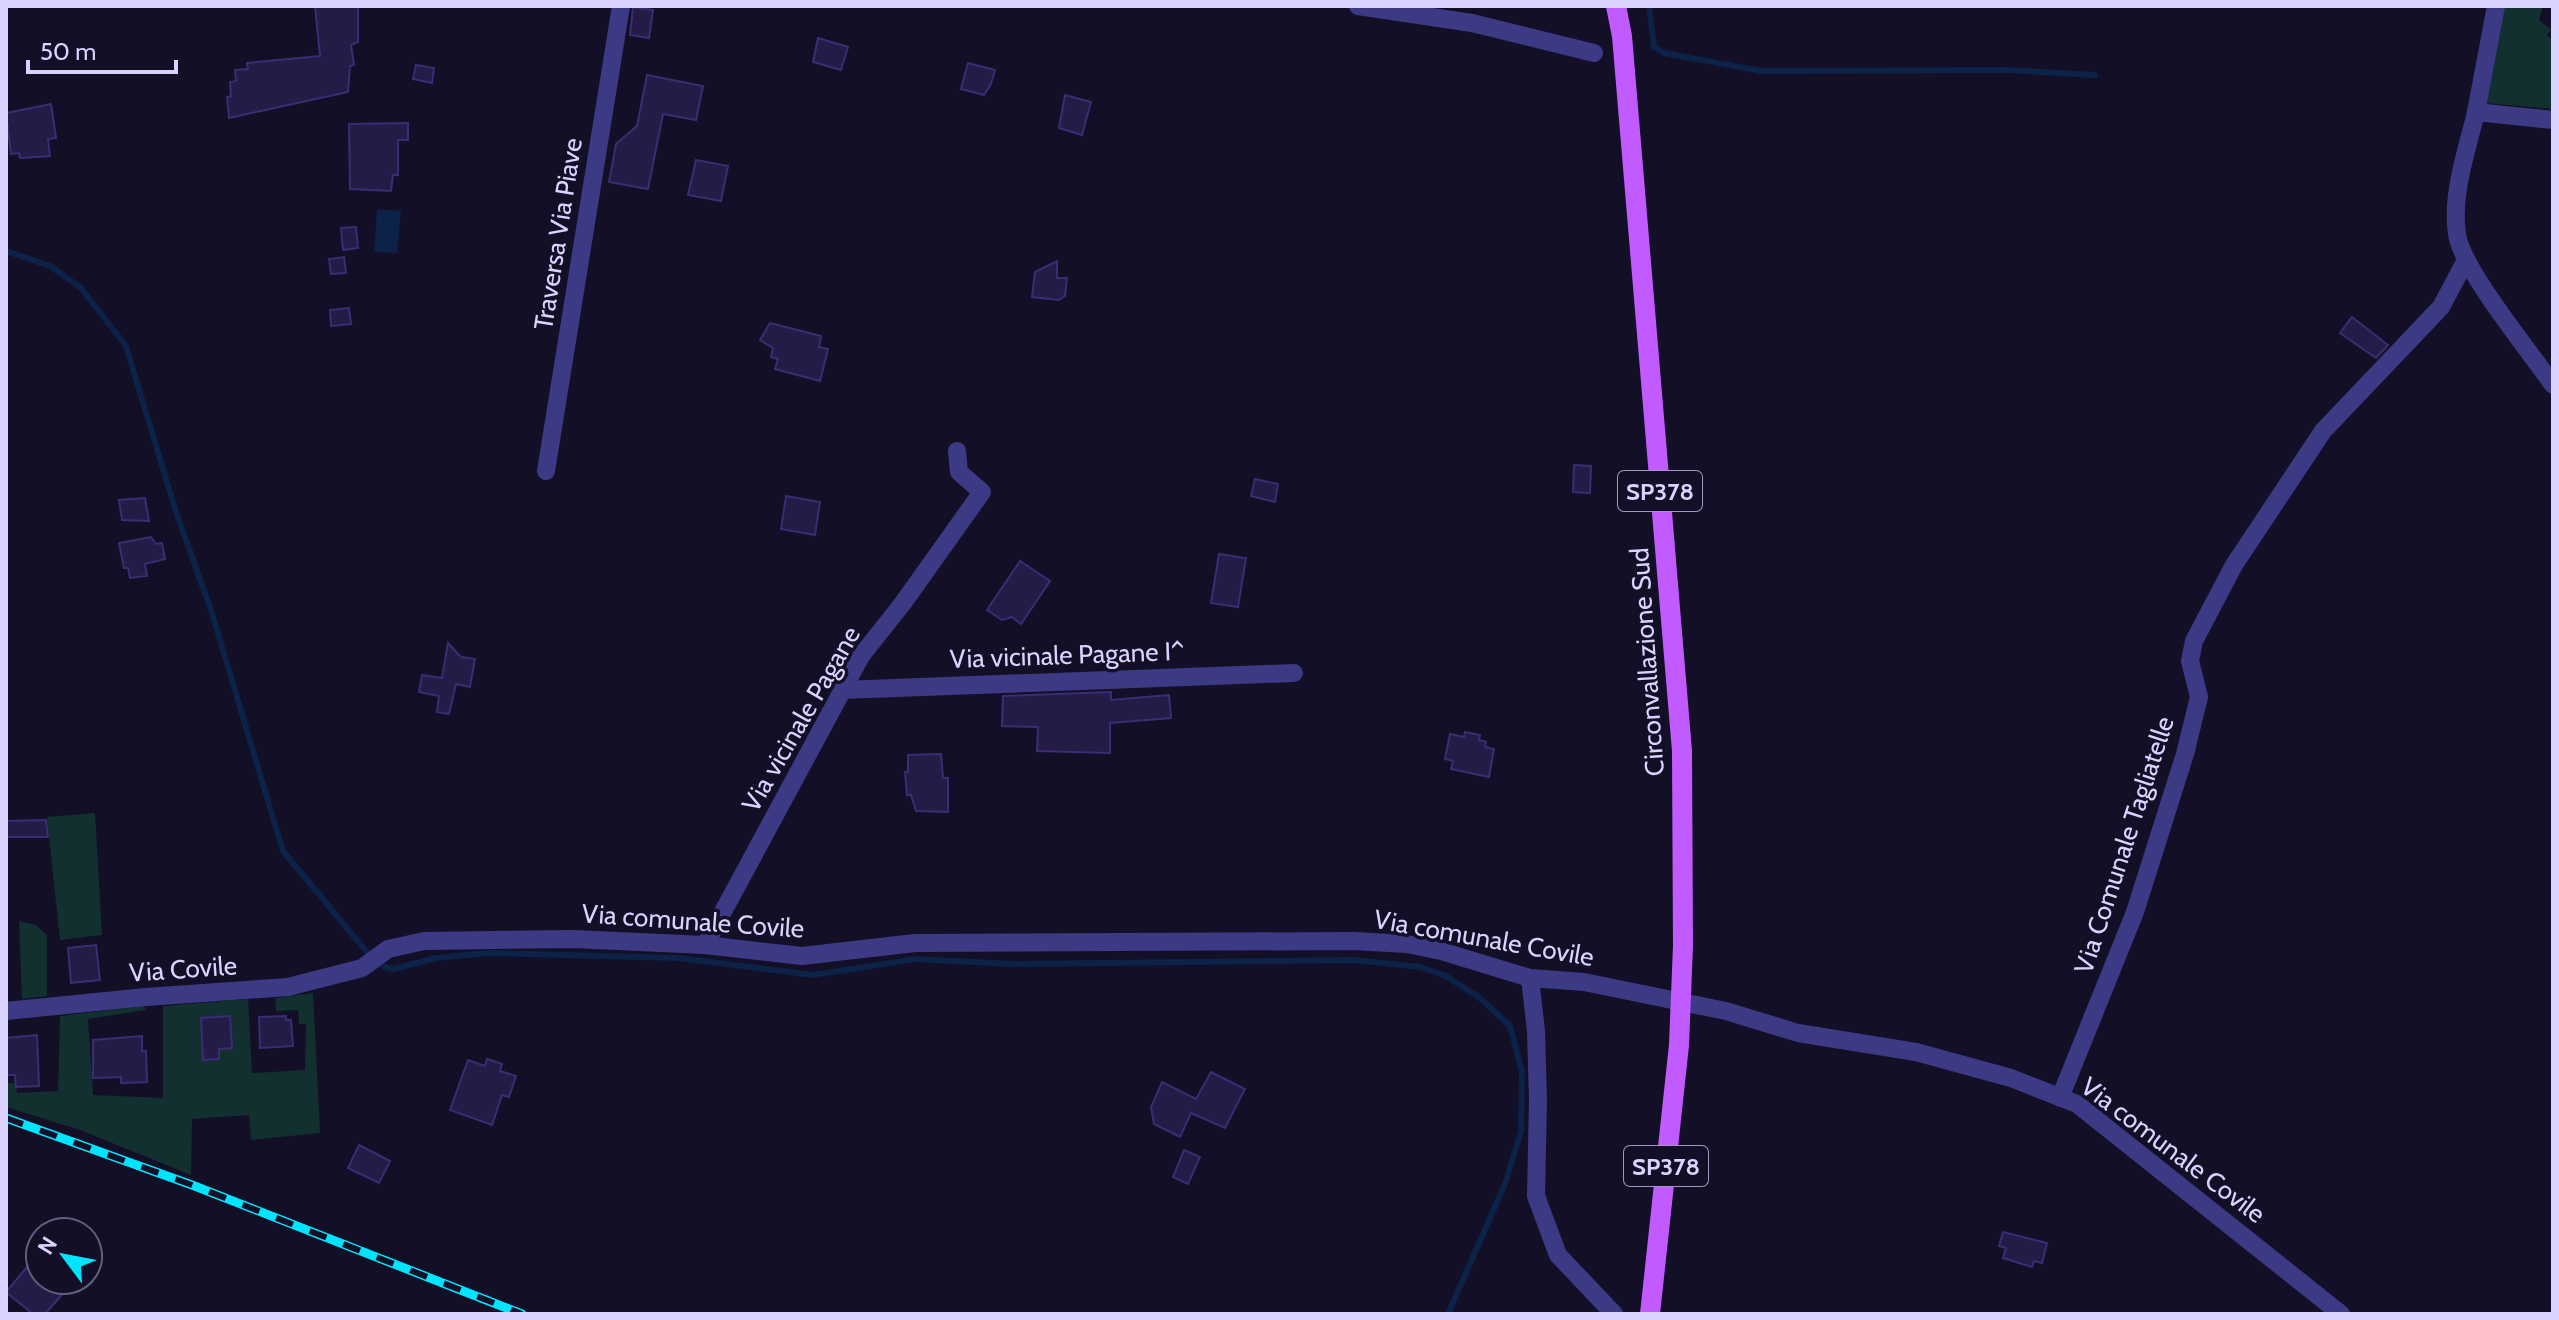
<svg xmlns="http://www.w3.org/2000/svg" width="2559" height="1320" font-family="Cabin,sans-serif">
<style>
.green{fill:#12302f}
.water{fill:#0c2248}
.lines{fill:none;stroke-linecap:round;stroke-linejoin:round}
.stream{stroke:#0c2248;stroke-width:6}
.building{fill:#241b47;stroke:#3b2d73;stroke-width:2}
.street{stroke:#3d3a85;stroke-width:18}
.primary{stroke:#c25bff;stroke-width:20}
.rail-casing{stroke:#00e5ff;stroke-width:9}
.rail{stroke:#130f26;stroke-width:6;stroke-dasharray:18;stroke-linecap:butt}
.labels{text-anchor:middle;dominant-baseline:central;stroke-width:7;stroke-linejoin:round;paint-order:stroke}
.shield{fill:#130f26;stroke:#9e99be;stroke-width:2}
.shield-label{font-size:24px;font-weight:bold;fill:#d9d4ff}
.street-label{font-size:26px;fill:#d9d4ff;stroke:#130f26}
</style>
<rect width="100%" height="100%" fill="#130f26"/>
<g class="green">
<path d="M 2504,6 L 2543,6 L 2539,20 L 2551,30 L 2547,35 L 2553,40 L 2553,109 L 2485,103 Z"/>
<path d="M 95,813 L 102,935 L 60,940 L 47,817 Z"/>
<path d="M 19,921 L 36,925 L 47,935 L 47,996 L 22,999 Z"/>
<path d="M 313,993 L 320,1133 L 251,1140 L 249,1115 L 192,1119 L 191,1175 L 80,1130 L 6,1107 L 6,1083 L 16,1083 L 17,1093 L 58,1091 L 60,1016 L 144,1006 L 146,1010 L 88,1019 L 93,1095 L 163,1098 L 163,1006 L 248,999 L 252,1073 L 305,1070 L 306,1024 L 299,1024 L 298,1010 L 276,1011 L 275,998 Z"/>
</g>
<path class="water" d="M 377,209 L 401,211 L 397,253 L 374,252 Z"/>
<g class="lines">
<g class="stream">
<path d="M 1649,6 L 1654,47 L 1664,53 L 1761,71 L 2007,70 L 2095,75"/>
<path d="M 6,251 L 50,266 L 81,288 L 126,346 L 176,512 L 211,610 L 283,851 L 366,951 L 385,967 L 393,969 L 436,958 L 488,953 L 678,958 L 813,975 L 915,959 L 1013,964 L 1354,960 L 1420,967 L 1446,976 L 1480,998 L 1510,1026 L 1522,1072 L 1521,1131 L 1505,1184 L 1448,1314"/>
</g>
</g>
<g class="building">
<path d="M 315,6 L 358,6 L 358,42 L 351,45 L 354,65 L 350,66 L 348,92 L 229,118 L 227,97 L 231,96 L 230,82 L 236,81 L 235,70 L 248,69 L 247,63 L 320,56 Z"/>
<path d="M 633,7 L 653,10 L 649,38 L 630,35 Z"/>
<path d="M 818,38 L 848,47 L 841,70 L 813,62 Z"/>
<path d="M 968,63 L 995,70 L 991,84 L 984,95 L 961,89 Z"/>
<path d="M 416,65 L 434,68 L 432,83 L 413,79 Z"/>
<path d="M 647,75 L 703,86 L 696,120 L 663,114 L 648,189 L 609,182 L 616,144 L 637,126 Z"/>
<path d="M 1065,95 L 1091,102 L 1082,135 L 1059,128 Z"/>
<path d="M 51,104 L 56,138 L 48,139 L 50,156 L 20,158 L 19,153 L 11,154 L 6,113 Z"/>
<path d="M 408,123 L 408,140 L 398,140 L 398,175 L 393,175 L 391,191 L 350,189 L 349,124 Z"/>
<path d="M 696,160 L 728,166 L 721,201 L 688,195 Z"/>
<path d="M 356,227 L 358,248 L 343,250 L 341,228 Z"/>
<path d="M 344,257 L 346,273 L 331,274 L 329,259 Z"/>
<path d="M 1057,261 L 1057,278 L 1067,278 L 1065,296 L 1059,300 L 1032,297 L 1035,272 Z"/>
<path d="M 349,308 L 351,324 L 331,326 L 330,310 Z"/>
<path d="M 2352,317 L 2388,345 L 2376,358 L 2340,333 Z"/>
<path d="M 770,323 L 821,336 L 819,347 L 828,349 L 820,381 L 775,369 L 778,359 L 771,357 L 773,348 L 760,340 Z"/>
<path d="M 1574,465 L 1591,466 L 1590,493 L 1573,492 Z"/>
<path d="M 1255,479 L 1278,484 L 1275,502 L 1251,496 Z"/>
<path d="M 786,496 L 820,502 L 815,535 L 781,529 Z"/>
<path d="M 145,498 L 149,521 L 122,520 L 119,500 Z"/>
<path d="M 151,537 L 156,544 L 162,543 L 165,559 L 145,564 L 147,576 L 130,578 L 128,568 L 124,568 L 119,543 Z"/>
<path d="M 1219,554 L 1246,558 L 1238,607 L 1211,603 Z"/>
<path d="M 1020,561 L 1050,581 L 1021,624 L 1012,617 L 1002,620 L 987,610 Z"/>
<path d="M 448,643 L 461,657 L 475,659 L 470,687 L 456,684 L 449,714 L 437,712 L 439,696 L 419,692 L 422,675 L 442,678 Z"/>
<path d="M 1111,692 L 1111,700 L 1169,695 L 1171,718 L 1110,723 L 1110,753 L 1037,751 L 1038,727 L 1002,726 L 1003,696 Z"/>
<path d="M 1465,732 L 1480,735 L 1479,740 L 1486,742 L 1485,747 L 1494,749 L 1489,777 L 1451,769 L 1453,761 L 1445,759 L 1450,734 L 1464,737 Z"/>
<path d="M 941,754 L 943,778 L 948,778 L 948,812 L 916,811 L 911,795 L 907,795 L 905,772 L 908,772 L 908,755 Z"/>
<path d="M 46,820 L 48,837 L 6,837 L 6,821 Z"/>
<path d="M 96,945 L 100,980 L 71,983 L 68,948 Z"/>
<path d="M 230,1016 L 232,1048 L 219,1049 L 219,1059 L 203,1060 L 201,1018 Z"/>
<path d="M 286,1016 L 286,1020 L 291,1020 L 293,1046 L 260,1048 L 259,1017 Z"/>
<path d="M 37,1035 L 39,1086 L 16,1087 L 15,1075 L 6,1075 L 6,1038 Z"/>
<path d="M 142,1036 L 142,1051 L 146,1051 L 147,1082 L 121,1083 L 121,1077 L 93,1078 L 93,1040 Z"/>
<path d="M 487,1059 L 502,1064 L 500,1071 L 516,1076 L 509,1097 L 502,1095 L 492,1125 L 450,1110 L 468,1060 L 485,1066 Z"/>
<path d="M 1211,1072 L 1245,1089 L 1225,1128 L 1191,1113 L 1180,1137 L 1154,1124 L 1151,1107 L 1162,1082 L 1196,1099 Z"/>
<path d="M 359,1145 L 390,1161 L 379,1183 L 348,1168 Z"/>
<path d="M 1184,1150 L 1200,1157 L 1188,1184 L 1173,1177 Z"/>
<path d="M 2003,1232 L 2047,1243 L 2042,1263 L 2034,1261 L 2032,1267 L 2003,1258 L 2006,1248 L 1999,1246 Z"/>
<path d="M 27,1267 L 40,1280 L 50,1285 L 53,1281 L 65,1291 L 45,1314 L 33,1314 L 6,1292 Z"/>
</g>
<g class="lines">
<g class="street">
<path d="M 1358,6 L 1472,23 L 1594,53"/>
<path d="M 2496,6 L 2476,112 L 2553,120"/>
<path d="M 2476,112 C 2467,151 2451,194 2457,234 C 2461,268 2531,353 2553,385"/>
<path d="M 546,471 L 621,6"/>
<path d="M 842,690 L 1294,673"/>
<path d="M 705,945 L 861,656 L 903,603 L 982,492 L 959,472 L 957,451"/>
<path d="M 1530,978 L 1536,1031 L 1538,1100 L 1536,1196 L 1558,1255 L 1614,1314"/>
<path d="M 6,1011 L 146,997 L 288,987 L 362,968 L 388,949 L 424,941 L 573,939 L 705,945 L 802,956 L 915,943 L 1354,941 L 1407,944 L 1441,951 L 1530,978 L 1584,982 L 1726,1011 L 1798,1033 L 1916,1052 L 2011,1078 L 2077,1104 L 2341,1314"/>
<path d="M 2060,1098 L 2135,912 L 2185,754 L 2199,697 L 2190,661 L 2194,641 L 2234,565 L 2323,431 L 2441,307 L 2466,260"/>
</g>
<path class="primary" d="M 1616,6 L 1622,36 L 1682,751 L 1683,946 L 1679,1045 L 1650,1314"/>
<g class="rail-casing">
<path id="rail" d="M 6,1118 L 192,1185 L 522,1314"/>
</g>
<use href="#rail" class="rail"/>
</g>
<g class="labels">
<g class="shield">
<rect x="1618" y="471" width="84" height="40" rx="6"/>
<rect x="1624" y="1146" width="84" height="40" rx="6"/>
</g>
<g class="shield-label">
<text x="1660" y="491">SP378</text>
<text x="1666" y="1166">SP378</text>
</g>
<g class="street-label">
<text transform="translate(558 234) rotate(-81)">Traversa Via Piave</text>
<text transform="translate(1067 655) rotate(-2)">Via vicinale Pagane I^</text>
<text transform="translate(1647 662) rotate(-94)">Circonvallazione Sud</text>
<text transform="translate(801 719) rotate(-60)">Via vicinale Pagane</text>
<text transform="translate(2124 845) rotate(-72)">Via Comunale Tagliatelle</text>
<text transform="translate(693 921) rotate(4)">Via comunale Covile</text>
<text transform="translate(1484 938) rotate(10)">Via comunale Covile</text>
<text transform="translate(183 969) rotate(-4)">Via Covile</text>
<text transform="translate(2173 1150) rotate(37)">Via comunale Covile</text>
</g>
</g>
<rect width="2559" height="1320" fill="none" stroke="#d9d4ff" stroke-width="16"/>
<g transform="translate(64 1256) rotate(302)"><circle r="38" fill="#130f26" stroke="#625e7d" stroke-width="2"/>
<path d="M0-6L14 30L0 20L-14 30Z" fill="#00e5ff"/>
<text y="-12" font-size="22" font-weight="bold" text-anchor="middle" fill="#d9d4ff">N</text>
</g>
<path d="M28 60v12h148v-12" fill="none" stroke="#d9d4ff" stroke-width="4"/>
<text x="40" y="60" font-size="24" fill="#d9d4ff" stroke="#130f26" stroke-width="6" paint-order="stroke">50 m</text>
</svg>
